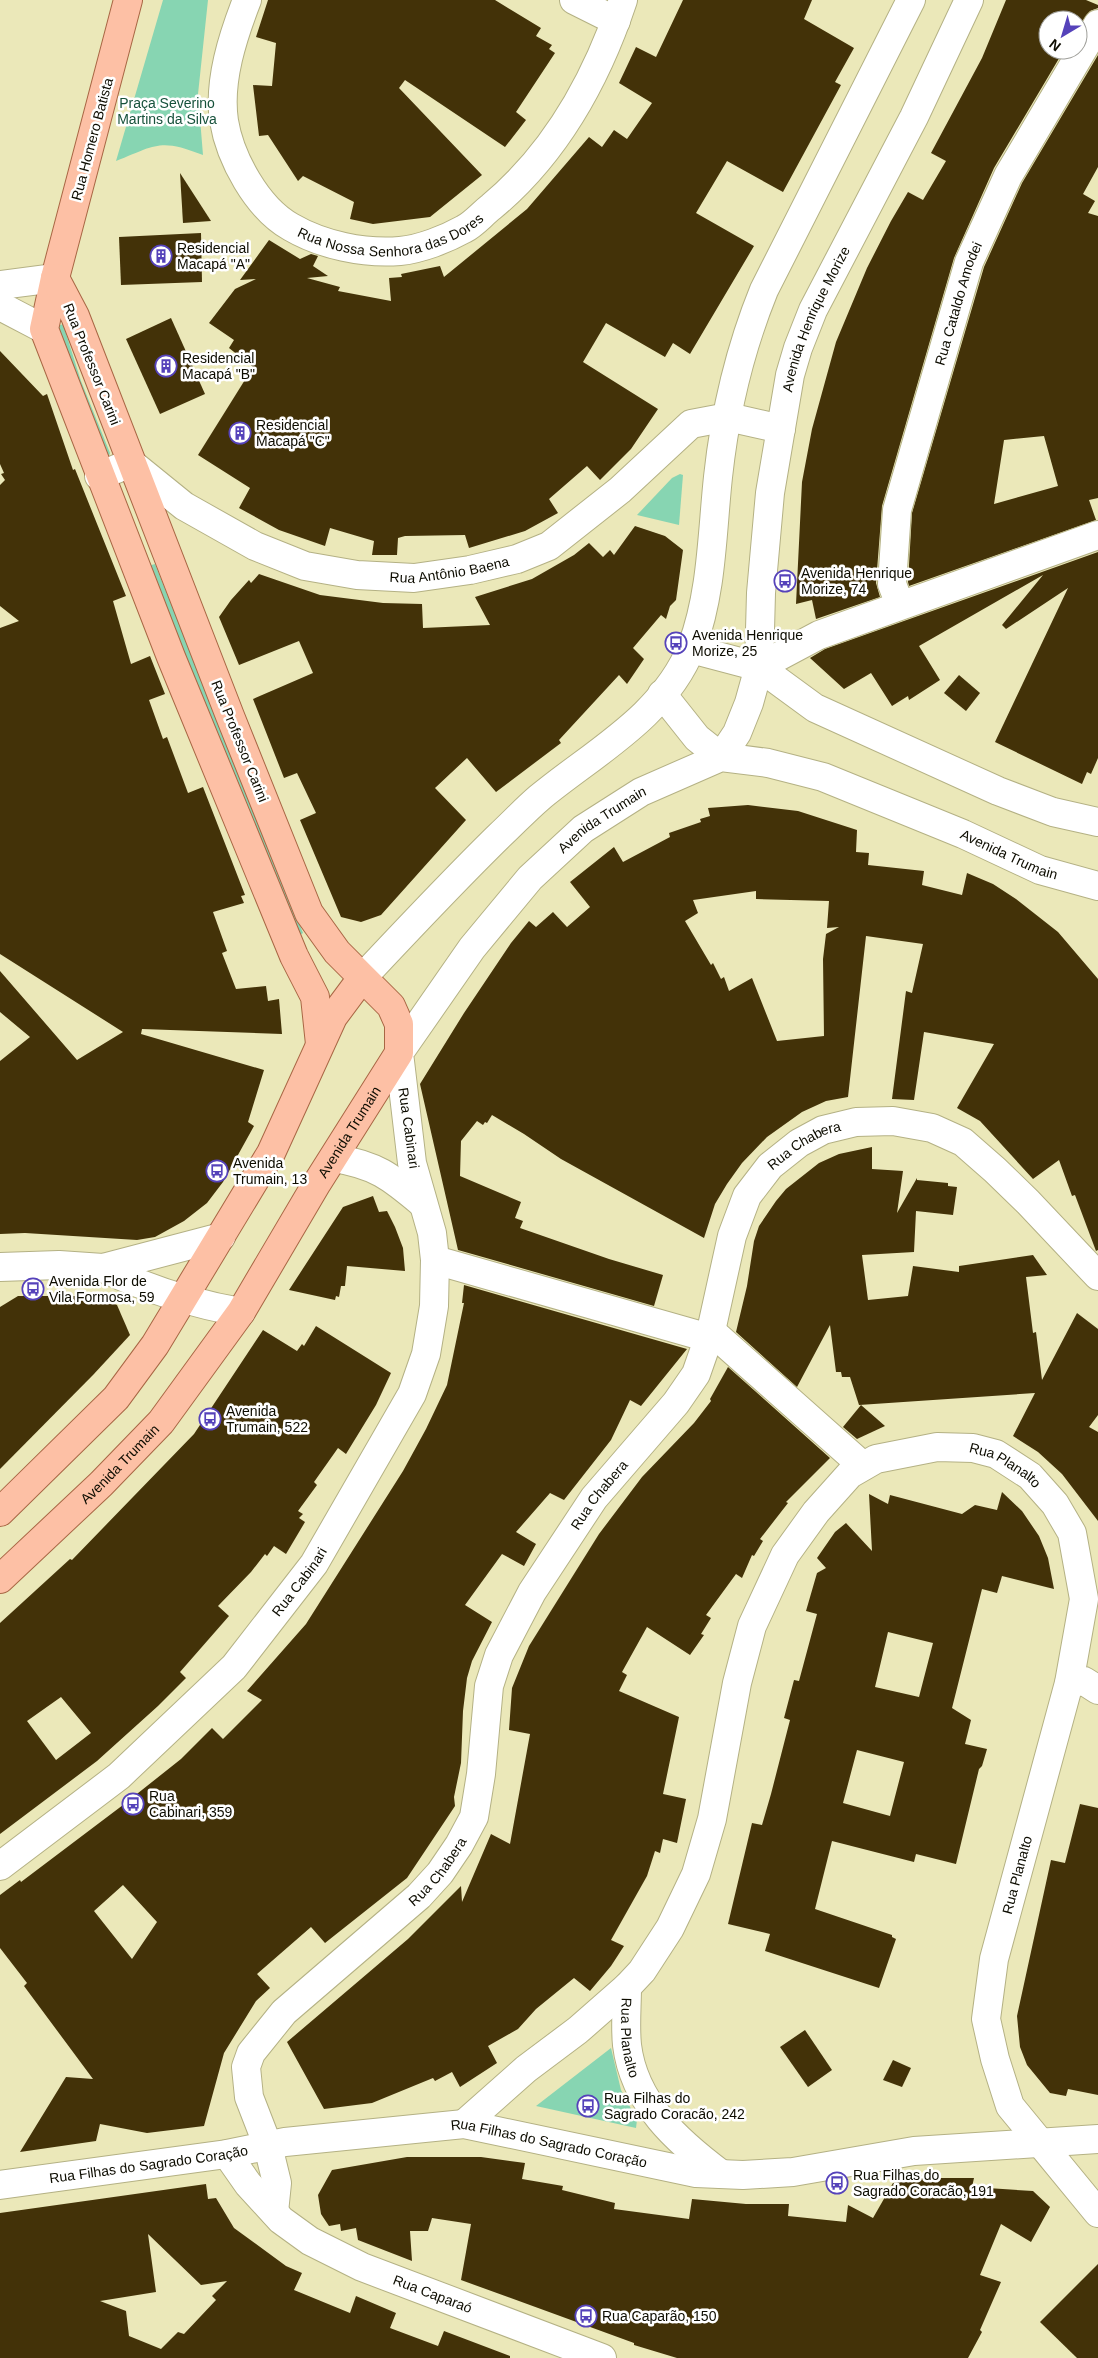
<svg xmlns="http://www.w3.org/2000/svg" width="1098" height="2358" font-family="Helvetica,sans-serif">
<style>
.green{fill:#87d5b2}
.building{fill:#433208;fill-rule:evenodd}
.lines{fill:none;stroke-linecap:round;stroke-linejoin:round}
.minor-casing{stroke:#b4b184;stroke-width:30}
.major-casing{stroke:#a86644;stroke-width:30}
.minor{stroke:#fff;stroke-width:28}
.major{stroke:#fdc0a5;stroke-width:28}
.labels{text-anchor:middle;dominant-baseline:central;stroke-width:5;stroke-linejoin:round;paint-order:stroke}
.park-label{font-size:14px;fill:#16513b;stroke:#fff}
.street-label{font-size:14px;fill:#0d0c00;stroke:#fff}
.poi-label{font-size:14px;fill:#0d0c00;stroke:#fff;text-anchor:start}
</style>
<rect width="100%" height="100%" fill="#ebe8b9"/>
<g class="green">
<path d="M 163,0 L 208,0 L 198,94 L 203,155 C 160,138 156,145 116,161 Z"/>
<path d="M 63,324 L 81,381 L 110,453 L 109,456 L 104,456 L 67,356 L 58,326 Z"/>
<path d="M 680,474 L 683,475 L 679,525 L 637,515 L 672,478 Z"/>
<path d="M 155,564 L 303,933 L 297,937 L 148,566 Z"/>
<path d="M 611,2048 L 621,2090 L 637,2120 L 636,2128 L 536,2106 Z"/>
</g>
<g class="building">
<path d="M 268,0 L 495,0 L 541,28 L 536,36 L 552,45 L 549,49 L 555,53 L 516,112 L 526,120 L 505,147 L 405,80 L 399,88 L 482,175 L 430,217 L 373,224 L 350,219 L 354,202 L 303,176 L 298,181 L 268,135 L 259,136 L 253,85 L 272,86 L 276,43 L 256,37 Z"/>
<path d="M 683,0 L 812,0 L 804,19 L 854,48 L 835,82 L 841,85 L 783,192 L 727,161 L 696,213 L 754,246 L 690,354 L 673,343 L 665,357 L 606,323 L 583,362 L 658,409 L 631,449 L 600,480 L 587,466 L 549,499 L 558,513 L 525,531 L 469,548 L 465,535 L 405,536 L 398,538 L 397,555 L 372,555 L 374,541 L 330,528 L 325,546 L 279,530 L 239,508 L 250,488 L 198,455 L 253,367 L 229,348 L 234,340 L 209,323 L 235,289 L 256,279 L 240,280 L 269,240 L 300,259 L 311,254 L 318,256 L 313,266 L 328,276 L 307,278 L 340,287 L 338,291 L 391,301 L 389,278 L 402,277 L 401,274 L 440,266 L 444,277 L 527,209 L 589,137 L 602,147 L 614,130 L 627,139 L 652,103 L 619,83 L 636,47 L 656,57 Z"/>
<path d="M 1006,0 L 1086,0 L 1098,5 L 1098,8 L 1090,11 L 1078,27 L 1078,20 L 1048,20 L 1048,50 L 1064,50 L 994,168 L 954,258 L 882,506 L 876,583 L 880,597 L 816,619 L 812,600 L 796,604 L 802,482 L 812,429 L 836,342 L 867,268 L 891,221 L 908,192 L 923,200 L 946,161 L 931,153 L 982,58 Z"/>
<path d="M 1098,55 L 1098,167 L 1083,194 L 1095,201 L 1088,213 L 1098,216 L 1098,498 L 1089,500 L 1096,520 L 909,586 L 908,582 L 912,513 L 984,267 L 1022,183 ZM 1044,436 L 1058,486 L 994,504 L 1004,440 Z"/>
<path d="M 180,173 L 211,221 L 183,223 Z"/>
<path d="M 201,233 L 202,282 L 121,285 L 119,237 Z"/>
<path d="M 171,318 L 205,394 L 160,414 L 126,339 Z"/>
<path d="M 0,351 L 43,396 L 47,394 L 73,470 L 75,469 L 126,596 L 113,601 L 131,664 L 150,656 L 165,694 L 149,700 L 163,739 L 167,737 L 188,793 L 203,787 L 245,895 L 241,896 L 244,903 L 213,912 L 227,951 L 222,953 L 236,989 L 266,986 L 268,1001 L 279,999 L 282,1034 L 142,1029 L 141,1034 L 264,1070 L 248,1122 L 254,1126 L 223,1182 L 207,1203 L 184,1221 L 155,1237 L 137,1240 L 25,1233 L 0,1234 L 0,1061 L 30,1037 L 0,1012 L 0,971 L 77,1060 L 123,1032 L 0,954 L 0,628 L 19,621 L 0,606 L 0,485 L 5,480 L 1,474 L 4,473 L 0,464 Z"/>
<path d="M 635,526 L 665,536 L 683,550 L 676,600 L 670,606 L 666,619 L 661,615 L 633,648 L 644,659 L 627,684 L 619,675 L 559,740 L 561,743 L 496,792 L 467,758 L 435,788 L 466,820 L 381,915 L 361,922 L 341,917 L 300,820 L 316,813 L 297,773 L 284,778 L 253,699 L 313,673 L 299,641 L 239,665 L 219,617 L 231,600 L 249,580 L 251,583 L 259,574 L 320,595 L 383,603 L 422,604 L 423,628 L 490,625 L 475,597 L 532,579 L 574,555 L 589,543 L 603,557 L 610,550 L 614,555 Z"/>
<path d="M 1098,552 L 1098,758 L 1091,774 L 1087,772 L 1082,784 L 995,742 L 1068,588 L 1006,629 L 1002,625 L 1043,575 L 919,646 L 940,680 L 909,700 L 908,696 L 892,706 L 871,673 L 844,689 L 810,658 L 825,649 Z"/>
<path d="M 959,675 L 980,693 L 966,711 L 944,693 Z"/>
<path d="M 748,805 L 798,811 L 857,830 L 856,852 L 869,853 L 868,865 L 924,871 L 922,885 L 962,895 L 967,873 L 993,884 L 1016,899 L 1058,932 L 1098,979 L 1098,1250 L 1096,1251 L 1075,1195 L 1072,1196 L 1059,1160 L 1033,1179 L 980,1121 L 957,1108 L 994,1044 L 924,1032 L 914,1100 L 892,1099 L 906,991 L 912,993 L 923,944 L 866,936 L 848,1097 L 826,1101 L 802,1112 L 767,1137 L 742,1163 L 727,1184 L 715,1204 L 704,1238 L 561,1159 L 524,1134 L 492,1115 L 487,1123 L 485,1122 L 483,1125 L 477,1121 L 461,1141 L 460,1176 L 521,1202 L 515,1218 L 523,1221 L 520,1228 L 609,1259 L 663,1275 L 654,1306 L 458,1250 L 420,1084 L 464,1013 L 511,943 L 529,921 L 536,927 L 553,912 L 567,927 L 590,907 L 570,882 L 614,847 L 623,862 L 670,837 L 669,833 L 701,822 L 700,819 L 710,816 L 708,808 ZM 756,891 L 756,899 L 829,901 L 827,928 L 839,927 L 826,934 L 823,959 L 824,1036 L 777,1041 L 752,978 L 729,991 L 724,977 L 721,979 L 713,963 L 711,965 L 685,921 L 698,913 L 693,900 Z"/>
<path d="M 872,1147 L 872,1169 L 903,1171 L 897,1213 L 917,1178 L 917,1180 L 948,1183 L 948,1186 L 957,1187 L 953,1215 L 916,1211 L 914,1252 L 862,1255 L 868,1300 L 908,1296 L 913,1266 L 959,1272 L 959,1266 L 1033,1255 L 1047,1275 L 1026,1277 L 1033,1333 L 1036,1332 L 1042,1380 L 1077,1313 L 1098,1329 L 1098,1415 L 1089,1427 L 1098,1432 L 1098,1521 L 1062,1474 L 1038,1452 L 1013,1436 L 1035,1393 L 859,1405 L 850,1377 L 842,1377 L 841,1372 L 836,1372 L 830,1325 L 797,1387 L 736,1332 L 747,1286 L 754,1241 L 759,1226 L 776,1201 L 786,1189 L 819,1163 L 839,1154 Z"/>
<path d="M 373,1196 L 379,1212 L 387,1211 L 395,1227 L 403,1248 L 405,1271 L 347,1266 L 345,1286 L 341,1286 L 339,1297 L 336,1296 L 335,1300 L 289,1290 L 343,1207 Z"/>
<path d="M 464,1285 L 687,1349 L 641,1406 L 630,1400 L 611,1440 L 564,1500 L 550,1493 L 516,1532 L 536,1544 L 524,1566 L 502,1554 L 465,1605 L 492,1622 L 472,1661 L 467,1678 L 463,1711 L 461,1763 L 454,1797 L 455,1806 L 407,1878 L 325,1943 L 311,1927 L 257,1974 L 270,1988 L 256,2001 L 224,2053 L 204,2126 L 147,2133 L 100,2124 L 96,2141 L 20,2152 L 66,2077 L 93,2079 L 24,1986 L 27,1983 L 0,1948 L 0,1895 L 20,1880 L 21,1882 L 123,1805 L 181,1759 L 212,1728 L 223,1739 L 262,1700 L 247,1691 L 306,1624 L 403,1471 L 426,1429 L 447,1385 L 464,1303 L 462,1303 ZM 123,1885 L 157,1922 L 132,1959 L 94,1911 Z"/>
<path d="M 18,1296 L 84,1296 L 104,1300 L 117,1305 L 130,1335 L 93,1375 L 0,1469 L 0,1307 Z"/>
<path d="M 316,1326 L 391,1373 L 376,1405 L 346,1454 L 338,1448 L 314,1482 L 317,1485 L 298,1511 L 303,1514 L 299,1518 L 305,1522 L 286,1554 L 274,1546 L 267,1556 L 265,1554 L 251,1572 L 218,1606 L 229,1616 L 180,1672 L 186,1678 L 158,1706 L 97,1761 L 0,1834 L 0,1623 L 70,1559 L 72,1560 L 194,1434 L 263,1330 L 297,1351 L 302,1344 L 304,1346 ZM 61,1697 L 91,1733 L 56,1760 L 27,1721 Z"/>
<path d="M 728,1367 L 830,1458 L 786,1502 L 788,1503 L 760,1539 L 763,1541 L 754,1556 L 752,1555 L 742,1578 L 736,1574 L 706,1615 L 711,1618 L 701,1634 L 704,1635 L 690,1655 L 647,1627 L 622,1672 L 627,1675 L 619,1691 L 679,1717 L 663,1794 L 686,1799 L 677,1843 L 663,1839 L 660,1853 L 655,1851 L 647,1876 L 611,1940 L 624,1946 L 611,1966 L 590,1991 L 574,1978 L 536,2009 L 518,2029 L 488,2046 L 497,2063 L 460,2087 L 452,2072 L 435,2081 L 433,2078 L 372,2103 L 324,2109 L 287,2042 L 408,1939 L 461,1886 L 462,1902 L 491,1834 L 510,1844 L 530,1734 L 509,1730 L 512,1688 L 529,1646 L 599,1534 L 642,1477 L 694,1423 L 711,1401 L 710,1399 Z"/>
<path d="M 861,1405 L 885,1426 L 857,1439 L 843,1427 Z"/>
<path d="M 1002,1492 L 1022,1511 L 1039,1536 L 1048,1558 L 1054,1589 L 1002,1576 L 997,1593 L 982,1589 L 952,1708 L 971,1720 L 965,1744 L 987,1749 L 982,1766 L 979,1769 L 956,1864 L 916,1854 L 914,1862 L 832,1841 L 815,1909 L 892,1935 L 892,1937 L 896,1939 L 879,1988 L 765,1951 L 770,1934 L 728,1924 L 752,1823 L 762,1825 L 771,1794 L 790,1720 L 784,1718 L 794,1680 L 799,1681 L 817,1614 L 806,1611 L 817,1573 L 826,1568 L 817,1558 L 835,1532 L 846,1523 L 872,1551 L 869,1494 L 888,1504 L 890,1495 L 962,1514 L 975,1505 L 997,1510 ZM 888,1632 L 933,1643 L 919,1697 L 875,1687 ZM 857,1750 L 904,1762 L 890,1816 L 843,1803 Z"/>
<path d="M 1080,1804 L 1098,1808 L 1098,2095 L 1068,2089 L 1066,2096 L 1050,2093 L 1027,2065 L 1020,2047 L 1017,2016 L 1051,1860 L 1065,1863 Z"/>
<path d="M 805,2030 L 832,2070 L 808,2087 L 780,2047 Z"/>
<path d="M 893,2060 L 911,2068 L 902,2087 L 883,2080 Z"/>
<path d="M 407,2157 L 481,2157 L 525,2163 L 522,2179 L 563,2186 L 562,2190 L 615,2203 L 614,2209 L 689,2219 L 692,2199 L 746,2204 L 789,2204 L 788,2216 L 846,2222 L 848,2205 L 873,2218 L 893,2183 L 917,2178 L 974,2178 L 972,2187 L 1033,2191 L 1050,2207 L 1031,2242 L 1001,2224 L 980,2275 L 1001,2282 L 980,2330 L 982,2332 L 968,2358 L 677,2358 L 634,2345 L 634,2343 L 461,2280 L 471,2224 L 432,2218 L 428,2231 L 410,2231 L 412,2261 L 358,2240 L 356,2228 L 341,2231 L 340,2224 L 329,2226 L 321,2214 L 318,2195 L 332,2170 Z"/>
<path d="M 206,2184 L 208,2199 L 216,2198 L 234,2228 L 286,2266 L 302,2273 L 294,2290 L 350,2313 L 356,2296 L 396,2313 L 390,2328 L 438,2346 L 444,2331 L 510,2356 L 510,2358 L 0,2358 L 0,2213 ZM 148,2234 L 201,2285 L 227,2281 L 212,2296 L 216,2300 L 184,2334 L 178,2332 L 161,2349 L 129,2336 L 126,2311 L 100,2301 L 156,2292 Z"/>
<path d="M 1098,2264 L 1098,2358 L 1077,2358 L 1040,2322 Z"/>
</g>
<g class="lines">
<g class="minor-casing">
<g id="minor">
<path id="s1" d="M 247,0 C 233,36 218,81 224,121 C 230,158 257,208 291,227 C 322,245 364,254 400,251 C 421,249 446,239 464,229 C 474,224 482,214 491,207 C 555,154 597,78 623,0"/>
<path d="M 574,0 L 616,21"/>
<path d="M 0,285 L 55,278"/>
<path d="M 0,306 L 44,329"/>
<path id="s2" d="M 99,476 L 131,463 L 184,506 L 255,546 L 305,566 L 357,575 L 414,578 L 470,570 L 517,559 L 549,546 L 620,490 L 691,424 L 728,417 L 781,429"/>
<path id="s3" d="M 900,605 L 892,584 L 897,510 L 969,262 L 1008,176 L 1098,24"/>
<path d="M 691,649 L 759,667 L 815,708 L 998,791 L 1053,812 L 1098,822"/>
<path d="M 759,667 L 819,635 L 1098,535"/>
<path d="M 662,694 L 697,738 L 721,757"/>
<path id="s4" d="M 721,757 L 737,733 L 749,703 L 759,667 L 761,593 L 770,493 L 790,375 L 798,348 L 813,310 L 914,117 L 969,0"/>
<path d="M 362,978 C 407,930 452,882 499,836 C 512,824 525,810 539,798 C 593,753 664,717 692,646 C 712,593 712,533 718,477 C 725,412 740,349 764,290 L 911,0"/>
<path d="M 334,1158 C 376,1165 390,1176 422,1203"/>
<path d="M 435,1260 L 709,1338"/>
<path d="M 0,1267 L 59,1265 L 103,1268 L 221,1237"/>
<path d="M 103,1268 C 148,1289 192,1304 241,1312"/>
<path d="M 711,1331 L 863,1466"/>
<path d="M 1069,1683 L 1084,1681 L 1098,1690"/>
<path id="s5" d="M 0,1866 L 119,1776 L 234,1667 L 314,1564 L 412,1394 L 426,1354 L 434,1306 L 435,1260 L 432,1233 L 412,1163 L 399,1053 L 472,948 L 530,878 L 583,829 L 641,792 L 721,757 L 768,763 L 823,777 L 963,834 L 1040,870 L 1098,886"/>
<path id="s6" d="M 627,1987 C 627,2006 625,2026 627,2045 C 634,2103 677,2141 721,2174"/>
<path id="s7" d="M 464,2124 L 526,2069 L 578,2030 L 627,1987 L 642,1971 L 670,1928 L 696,1874 L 712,1819 L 737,1683 L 752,1626 L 785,1555 L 816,1512 L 850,1474 L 876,1459 L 937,1447 L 973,1448 L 996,1454 L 1030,1476 L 1055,1504 L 1072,1533 L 1084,1599 L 1069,1683 L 994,1959 L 986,2019 L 995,2059 L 1010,2106 L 1098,2213"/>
<path id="s8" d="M 227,2154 L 248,2184 L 281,2220 L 310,2241 L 362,2267 L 602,2358"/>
<path id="s9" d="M 0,2185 L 227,2154 L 285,2142 L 464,2124 L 696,2173 L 743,2175 L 793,2172 L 914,2151 L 1098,2139"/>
<path id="s10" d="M 274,2212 L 277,2183 L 268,2146 L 249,2097 L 246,2067 L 251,2053 L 284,2012 L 419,1896 L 440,1873 L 459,1845 L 474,1817 L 481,1774 L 489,1686 L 499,1655 L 532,1592 L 594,1498 L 676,1403 L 696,1374 L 711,1331 L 732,1236 L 747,1196 L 770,1166 L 799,1143 L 823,1130 L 856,1122 L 893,1121 L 932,1128 L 963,1142 L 995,1170 L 1028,1202 L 1098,1276"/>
</g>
</g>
<g class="major-casing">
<g id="major">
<path d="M 128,0 L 55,278 L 44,329 L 171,657 L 294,956 L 315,997 L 320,1044"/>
<path d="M 0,1512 L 116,1398 L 155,1345 L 271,1153 L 333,1017 L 362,978"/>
<path id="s11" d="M 0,1579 L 101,1484 L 161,1422 L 241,1312 L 317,1183 L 399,1053 L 399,1024 L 391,1006 L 337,952 L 309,913 L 230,716 L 75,316 L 55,278"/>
</g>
</g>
<use href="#minor" class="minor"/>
<use href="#major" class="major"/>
</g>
<defs>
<g id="building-ring" transform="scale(1.125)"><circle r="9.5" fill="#fff" stroke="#5542ba" stroke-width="1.5"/><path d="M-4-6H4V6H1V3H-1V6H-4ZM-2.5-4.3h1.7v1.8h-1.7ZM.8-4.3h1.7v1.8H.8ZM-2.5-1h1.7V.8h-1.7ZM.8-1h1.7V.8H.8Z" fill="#5542ba"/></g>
<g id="bus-ring" transform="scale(1.125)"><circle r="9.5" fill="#fff" stroke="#5542ba" stroke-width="1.5"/><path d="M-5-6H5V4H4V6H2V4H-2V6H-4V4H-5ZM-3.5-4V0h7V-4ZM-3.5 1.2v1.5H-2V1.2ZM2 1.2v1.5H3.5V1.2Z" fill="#5542ba"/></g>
</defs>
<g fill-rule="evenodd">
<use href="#building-ring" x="161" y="256"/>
<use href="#building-ring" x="166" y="366"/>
<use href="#building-ring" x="240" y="433"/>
<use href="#bus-ring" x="785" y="581"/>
<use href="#bus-ring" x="676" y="643"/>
<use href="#bus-ring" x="217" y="1171"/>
<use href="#bus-ring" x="33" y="1289"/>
<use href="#bus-ring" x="210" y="1419"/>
<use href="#bus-ring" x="133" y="1804"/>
<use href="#bus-ring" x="588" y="2106"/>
<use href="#bus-ring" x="837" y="2183"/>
<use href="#bus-ring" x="586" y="2316"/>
</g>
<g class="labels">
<g class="park-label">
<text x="167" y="103">Praça Severino<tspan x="167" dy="16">Martins da Silva</tspan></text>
</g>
<g class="street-label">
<text transform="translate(92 139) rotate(-75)">Rua Homero Batista</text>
<text stroke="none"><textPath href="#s1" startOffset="359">Rua Nossa Senhora das Dores</textPath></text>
<text stroke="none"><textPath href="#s3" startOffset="312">Rua Cataldo Amodei</textPath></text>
<text stroke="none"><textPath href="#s4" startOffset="454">Avenida Henrique Morize</textPath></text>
<text transform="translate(92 364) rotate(68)">Rua Professor Carini</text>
<text stroke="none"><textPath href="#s2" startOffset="384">Rua Antônio Baena</textPath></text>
<text transform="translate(240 741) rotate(68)">Rua Professor Carini</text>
<text stroke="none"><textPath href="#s5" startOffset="1294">Avenida Trumain</textPath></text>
<text stroke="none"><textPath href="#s5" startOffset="1735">Avenida Trumain</textPath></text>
<text transform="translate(409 1128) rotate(82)">Rua Cabinari</text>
<text stroke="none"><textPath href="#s11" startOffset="571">Avenida Trumain</textPath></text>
<text stroke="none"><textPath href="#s10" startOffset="1265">Rua Chabera</textPath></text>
<text stroke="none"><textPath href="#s11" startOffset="166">Avenida Trumain</textPath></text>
<text stroke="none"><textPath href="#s7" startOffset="948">Rua Planalto</textPath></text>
<text stroke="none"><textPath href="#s10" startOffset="846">Rua Chabera</textPath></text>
<text stroke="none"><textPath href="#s5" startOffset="415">Rua Cabinari</textPath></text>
<text stroke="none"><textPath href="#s10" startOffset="426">Rua Chabera</textPath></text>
<text transform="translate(1017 1875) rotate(-75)">Rua Planalto</text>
<text stroke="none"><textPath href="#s6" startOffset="51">Rua Planalto</textPath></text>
<text stroke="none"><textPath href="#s9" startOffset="555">Rua Filhas do Sagrado Coração</textPath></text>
<text stroke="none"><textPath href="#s9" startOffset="150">Rua Filhas do Sagrado Coração</textPath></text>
<text stroke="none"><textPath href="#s8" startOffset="255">Rua Caparaó</textPath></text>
</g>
<g class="poi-label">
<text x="177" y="248">Residencial<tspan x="177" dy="16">Macapá "A"</tspan></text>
<text x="182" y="358">Residencial<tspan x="182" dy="16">Macapá "B"</tspan></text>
<text x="256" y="425">Residencial<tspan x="256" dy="16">Macapá "C"</tspan></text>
<text x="801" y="573">Avenida Henrique<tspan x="801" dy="16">Morize, 74</tspan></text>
<text x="692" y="635">Avenida Henrique<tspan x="692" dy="16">Morize, 25</tspan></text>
<text x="233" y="1163">Avenida<tspan x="233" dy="16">Trumain, 13</tspan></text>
<text x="49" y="1281">Avenida Flor de<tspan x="49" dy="16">Vila Formosa, 59</tspan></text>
<text x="226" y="1411">Avenida<tspan x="226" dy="16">Trumain, 522</tspan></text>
<text x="149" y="1796">Rua<tspan x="149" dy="16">Cabinari, 359</tspan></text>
<text x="604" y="2098">Rua Filhas do<tspan x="604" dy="16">Sagrado Coracão, 242</tspan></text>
<text x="853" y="2175">Rua Filhas do<tspan x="853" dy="16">Sagrado Coracão, 191</tspan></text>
<text x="602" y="2316">Rua Caparão, 150</text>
</g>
</g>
<g transform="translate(1063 35) rotate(218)"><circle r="24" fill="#ffffff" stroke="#9e9e99"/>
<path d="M0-4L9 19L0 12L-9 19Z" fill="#5542ba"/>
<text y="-8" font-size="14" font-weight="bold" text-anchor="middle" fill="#0d0c00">N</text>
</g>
</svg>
